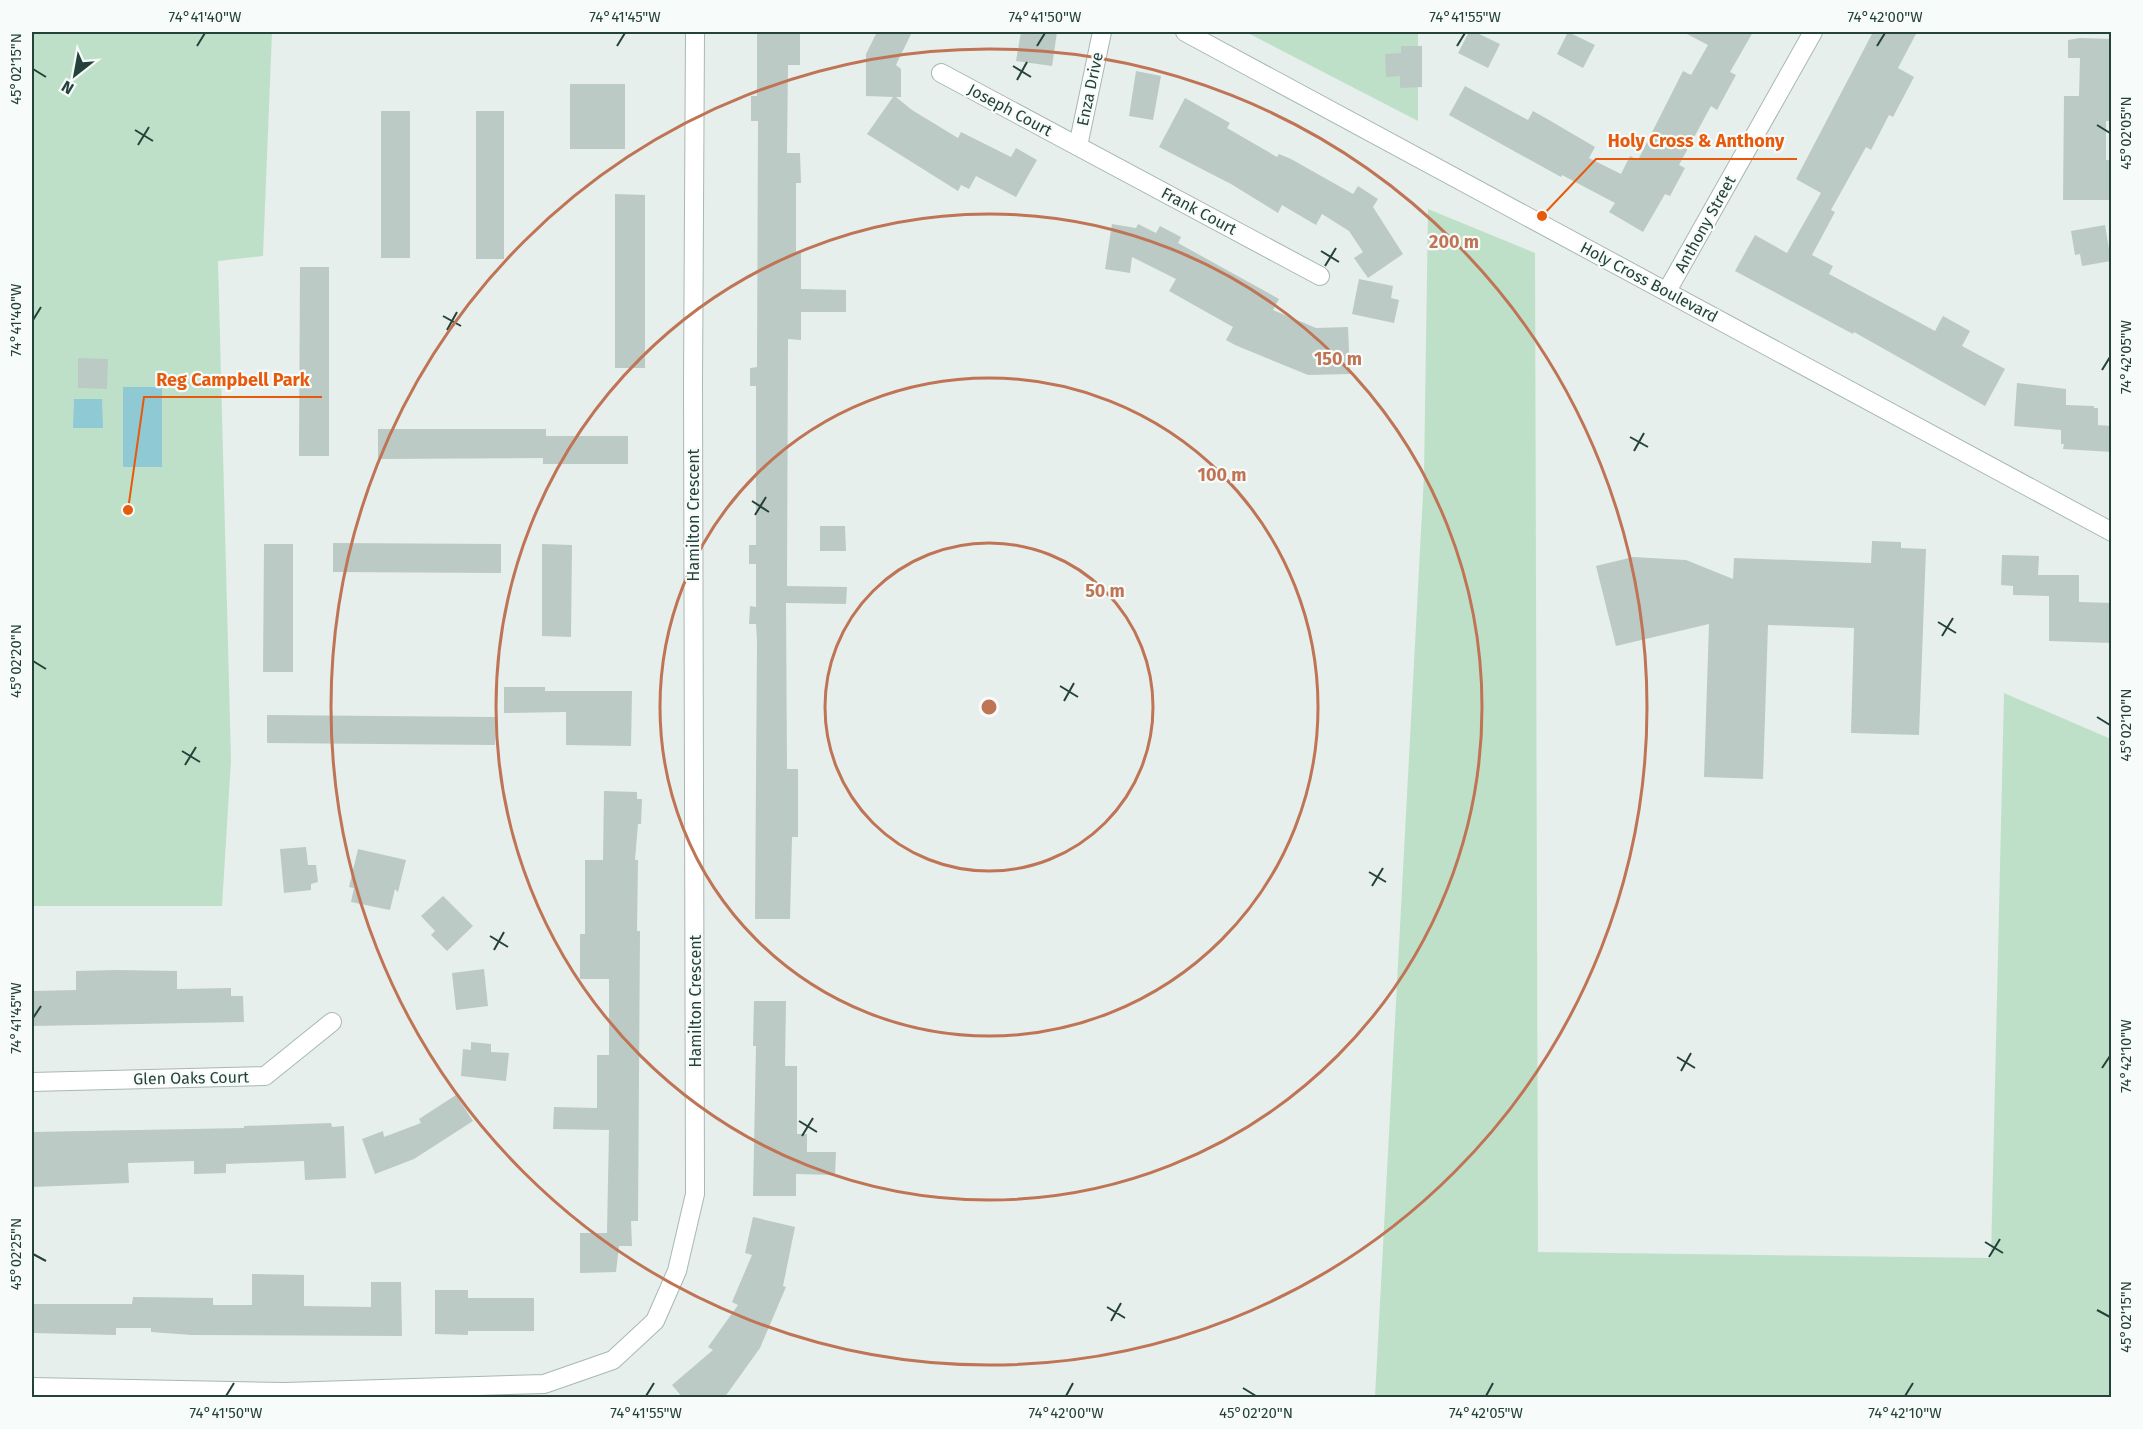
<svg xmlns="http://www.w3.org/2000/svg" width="2143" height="1429" font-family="'Fira Sans',sans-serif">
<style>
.green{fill:#bfe0c8}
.water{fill:#8ec9d4}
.building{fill:#bbcac4}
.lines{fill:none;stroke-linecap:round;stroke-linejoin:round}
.minor-casing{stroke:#a8b8b2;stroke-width:20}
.tertiary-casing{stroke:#a8b8b2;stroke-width:20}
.minor{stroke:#fff;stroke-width:18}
.tertiary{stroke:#fff;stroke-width:18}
.ticks{fill:none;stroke:#24423a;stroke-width:2}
.ring{fill:none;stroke:#c07456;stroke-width:3}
.labels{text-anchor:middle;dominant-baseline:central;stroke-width:4.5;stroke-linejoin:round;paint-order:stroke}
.street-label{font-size:16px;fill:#24423a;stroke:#f7fbf9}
.centre{fill:#c07456;stroke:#f7fbf9;stroke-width:3}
.ring-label{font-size:18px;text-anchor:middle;font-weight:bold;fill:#c07456;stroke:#f7fbf9;stroke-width:4.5;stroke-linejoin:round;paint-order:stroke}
.leader{fill:none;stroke:#e8590c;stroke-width:2}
.callout-dot{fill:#e8590c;stroke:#f7fbf9;stroke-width:2}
.callout-label{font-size:18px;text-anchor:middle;font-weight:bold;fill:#e8590c;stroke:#f7fbf9;stroke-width:4.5;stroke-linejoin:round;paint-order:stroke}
.neatline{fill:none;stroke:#24423a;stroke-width:2}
.ticks-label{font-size:15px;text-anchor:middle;fill:#24423a}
</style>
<rect width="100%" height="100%" fill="#e6efeb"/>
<g class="green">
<path d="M 32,32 L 272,32 L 263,256 L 218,261 L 231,760 L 222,906 L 32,906 Z"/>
<path d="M 1246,32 L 1418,32 L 1418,121 Z"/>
<path d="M 1428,209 L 1535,253 L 1538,1252 L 1991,1258 L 2004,693 L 2111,739 L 2111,1397 L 1375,1397 L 1424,475 Z"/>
</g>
<g class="water">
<rect x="123" y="387" width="39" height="80"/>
<path d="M 74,399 L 102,399 L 103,428 L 73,428 Z"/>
</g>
<g class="building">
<path d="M 757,32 L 800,32 L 800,65 L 788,65 L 787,153 L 800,153 L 801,183 L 796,183 L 796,253 L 801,253 L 801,289 L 846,290 L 846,312 L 801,312 L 801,340 L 788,339 L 787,586 L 847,587 L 846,604 L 786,603 L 787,769 L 798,769 L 798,837 L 792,837 L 790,919 L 755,919 L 757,640 L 756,624 L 749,624 L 750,606 L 756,607 L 756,564 L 749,564 L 749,545 L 756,545 L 756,386 L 750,386 L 750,368 L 757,367 L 758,121 L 751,121 L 751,96 L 757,96 Z"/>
<path d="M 877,32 L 912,32 L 896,65 L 901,69 L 901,97 L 896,97 L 912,110 L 958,138 L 961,132 L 1011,157 L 1016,148 L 1037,160 L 1016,197 L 976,176 L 969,189 L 961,185 L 958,191 L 867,134 L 893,97 L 866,96 L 866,54 Z"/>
<path d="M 1021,32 L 1057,32 L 1052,66 L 1016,61 Z"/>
<path d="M 1469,32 L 1475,32 L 1500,44 L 1488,68 L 1458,53 Z"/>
<path d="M 1568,32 L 1595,45 L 1583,68 L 1557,54 Z"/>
<path d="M 1683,32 L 1753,32 L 1730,72 L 1736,75 L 1717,110 L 1711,106 L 1679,165 L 1685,168 L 1670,196 L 1665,194 L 1643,232 L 1609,212 L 1615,203 L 1562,175 L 1561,177 L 1449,115 L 1465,86 L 1528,120 L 1533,111 L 1549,120 L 1595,147 L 1589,158 L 1621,174 L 1630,156 L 1638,160 L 1683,71 L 1691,75 L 1708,45 Z"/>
<path d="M 1873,32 L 1917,32 L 1898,68 L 1914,77 L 1893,117 L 1889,115 L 1871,150 L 1866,147 L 1831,210 L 1835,212 L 1812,255 L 1833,266 L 1829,274 L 1935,331 L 1943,316 L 1970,331 L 1962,346 L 2005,369 L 1985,406 L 1854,332 L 1853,334 L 1735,271 L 1755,235 L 1787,253 L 1821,193 L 1796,179 Z"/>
<path d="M 2080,38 L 2112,39 L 2112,121 L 2106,121 L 2106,160 L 2112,160 L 2112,200 L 2063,200 L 2064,96 L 2079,96 L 2080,58 L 2068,58 L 2068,40 Z"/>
<path d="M 1401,46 L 1422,46 L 1422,87 L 1400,88 L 1400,76 L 1386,77 L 1385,54 L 1401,53 Z"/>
<path d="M 1136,71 L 1161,76 L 1153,120 L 1129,116 Z"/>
<rect x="570" y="84" width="55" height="65"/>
<path d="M 1185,98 L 1230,123 L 1227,128 L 1277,157 L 1279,154 L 1291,159 L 1353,194 L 1358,186 L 1378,199 L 1373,207 L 1403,254 L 1368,278 L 1354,258 L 1363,252 L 1349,231 L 1322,214 L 1316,225 L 1282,205 L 1278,213 L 1231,184 L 1159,147 Z"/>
<rect x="381" y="111" width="29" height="147"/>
<rect x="476" y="111" width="28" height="148"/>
<path d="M 615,194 L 645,195 L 645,368 L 615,368 Z"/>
<path d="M 1112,224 L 1136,228 L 1138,224 L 1156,233 L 1160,226 L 1181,237 L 1178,243 L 1279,299 L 1273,310 L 1316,328 L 1348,327 L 1350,374 L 1308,375 L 1235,345 L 1226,340 L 1233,327 L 1169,291 L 1176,279 L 1132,257 L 1130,273 L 1105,269 Z"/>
<path d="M 2105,225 L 2111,261 L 2082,266 L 2080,254 L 2075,255 L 2071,231 Z"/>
<path d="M 300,267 L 329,267 L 329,456 L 299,456 Z"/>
<path d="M 1359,279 L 1393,286 L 1391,298 L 1399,300 L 1394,323 L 1352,314 Z"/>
<path d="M 78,358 L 108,359 L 107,389 L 78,388 Z"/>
<path d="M 2017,383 L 2066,389 L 2066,405 L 2094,406 L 2094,408 L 2098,408 L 2098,425 L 2112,426 L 2112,452 L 2063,449 L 2064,444 L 2061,444 L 2061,430 L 2014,426 Z"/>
<path d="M 378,429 L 546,429 L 546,436 L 628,436 L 628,464 L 543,464 L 543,458 L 378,459 Z"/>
<path d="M 820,526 L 845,526 L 846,551 L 820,551 Z"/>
<path d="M 1872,541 L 1901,542 L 1901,548 L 1926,549 L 1919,735 L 1851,733 L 1854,628 L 1768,625 L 1763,779 L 1704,777 L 1709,624 L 1616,646 L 1596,566 L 1633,557 L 1686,560 L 1733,579 L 1734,558 L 1871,563 Z"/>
<path d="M 333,543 L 501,544 L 501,573 L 333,572 Z"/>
<path d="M 264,544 L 293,544 L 293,672 L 263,672 Z"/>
<path d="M 542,544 L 572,545 L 571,637 L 542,636 Z"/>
<path d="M 2002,555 L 2039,556 L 2038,575 L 2079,575 L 2079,602 L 2112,603 L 2112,643 L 2049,641 L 2049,596 L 2013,595 L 2013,586 L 2001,585 Z"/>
<path d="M 504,687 L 545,687 L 545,691 L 632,691 L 631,746 L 566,745 L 566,712 L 504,713 Z"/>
<path d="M 267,715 L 495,717 L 495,745 L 267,743 Z"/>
<path d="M 604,791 L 637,792 L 637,799 L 642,799 L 641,824 L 638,824 L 635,860 L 638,860 L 637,931 L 640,931 L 638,1221 L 631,1221 L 632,1246 L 619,1246 L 616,1272 L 580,1273 L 580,1233 L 607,1233 L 609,1130 L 553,1129 L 554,1107 L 597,1108 L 597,1055 L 609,1055 L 609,979 L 580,979 L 580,934 L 585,934 L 585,860 L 603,860 Z"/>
<path d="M 306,847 L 308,865 L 316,865 L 318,882 L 311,884 L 311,890 L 284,893 L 280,849 Z"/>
<path d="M 358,849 L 406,860 L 398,892 L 395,889 L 390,910 L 351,902 L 354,888 L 349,887 Z"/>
<path d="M 443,896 L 473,926 L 447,951 L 431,935 L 435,931 L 421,916 Z"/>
<path d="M 484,969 L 488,1006 L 456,1010 L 452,973 Z"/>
<path d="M 117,970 L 177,971 L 177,989 L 231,988 L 231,996 L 243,996 L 244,1022 L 32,1026 L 32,991 L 76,990 L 76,971 Z"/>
<path d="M 754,1001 L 786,1001 L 785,1066 L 797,1066 L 797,1134 L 807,1134 L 807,1152 L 836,1152 L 835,1175 L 796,1174 L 796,1196 L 753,1196 L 756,1046 L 753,1046 Z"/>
<path d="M 471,1042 L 491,1044 L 491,1052 L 509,1053 L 506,1081 L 461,1076 L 463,1049 L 471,1050 Z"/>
<path d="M 456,1095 L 473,1121 L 414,1159 L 375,1174 L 362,1139 L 383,1131 L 384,1137 L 421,1123 L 419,1119 Z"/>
<path d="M 331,1123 L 332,1127 L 344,1126 L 346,1178 L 305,1180 L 304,1161 L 226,1164 L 226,1173 L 194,1174 L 194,1161 L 128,1163 L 129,1183 L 32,1187 L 32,1132 L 244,1128 L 244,1126 Z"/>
<path d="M 753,1217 L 795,1227 L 783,1286 L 786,1287 L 760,1348 L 727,1394 L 722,1398 L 683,1398 L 672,1385 L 713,1350 L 708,1347 L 738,1305 L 732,1302 L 752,1255 L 745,1253 Z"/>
<path d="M 252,1274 L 304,1275 L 304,1306 L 371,1307 L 371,1282 L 401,1282 L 402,1336 L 192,1335 L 151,1332 L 151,1328 L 116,1328 L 116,1335 L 32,1333 L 32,1304 L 132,1304 L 133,1297 L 213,1298 L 213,1305 L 252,1305 Z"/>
<path d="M 435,1290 L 468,1290 L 468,1298 L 534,1298 L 534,1331 L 468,1331 L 468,1335 L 435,1334 Z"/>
</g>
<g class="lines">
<g class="minor-casing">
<g id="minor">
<path d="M 1185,32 L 2112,532"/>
<path d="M 941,73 L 1320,276"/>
<path d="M 1078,146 L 1102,32"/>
<path d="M 32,1082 L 265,1076 L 332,1022"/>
<path d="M 32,1387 L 285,1392 L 544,1384 L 613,1360 L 655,1321 L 677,1271 L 695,1194 L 693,385 L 695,32"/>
</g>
</g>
<g class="tertiary-casing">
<path id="tertiary" d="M 1667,291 L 1813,32"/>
</g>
<use href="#minor" class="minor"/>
<use href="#tertiary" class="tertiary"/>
</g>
<path class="ticks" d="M 197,46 L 205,33M 617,46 L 625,33M 1037,46 L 1045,33M 1457,46 L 1465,33M 1877,46 L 1885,33M 1013,66 L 1031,77M 33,69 L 46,77M 1017,80 L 1027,62M 2097,125 L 2110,133M 135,130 L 153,141M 138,145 L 149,127M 1321,251 L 1339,262M 1325,266 L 1336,248M 443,316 L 461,326M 33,320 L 41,307M 447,330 L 457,312M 2102,370 L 2110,357M 1630,437 L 1648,447M 1634,451 L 1644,433M 752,501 L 769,512M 755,515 L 766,497M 1938,622 L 1956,633M 1942,636 L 1953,618M 33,661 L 46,669M 1060,686 L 1078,697M 1064,701 L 1074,683M 2097,717 L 2110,725M 182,751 L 200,762M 185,765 L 196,747M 1369,872 L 1386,882M 1372,886 L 1383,868M 490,936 L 508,947M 494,950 L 504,932M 33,1018 L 41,1006M 1677,1057 L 1695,1068M 2102,1068 L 2110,1056M 1681,1071 L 1691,1053M 799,1121 L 817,1132M 802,1136 L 813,1118M 1985,1242 L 2003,1253M 33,1254 L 46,1261M 1989,1257 L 2000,1239M 1107,1307 L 1125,1318M 2097,1310 L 2110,1317M 1111,1321 L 1121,1303M 1243,1388 L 1256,1396M 226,1396 L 234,1383M 646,1396 L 654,1383M 1066,1396 L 1073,1383M 1486,1396 L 1493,1383M 1905,1396 L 1913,1383"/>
<g class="ring">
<circle cx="989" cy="707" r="164"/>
<circle cx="989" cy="707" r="329"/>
<circle cx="989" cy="707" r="493"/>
<circle cx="989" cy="707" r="658"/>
</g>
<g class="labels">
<g class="street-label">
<text transform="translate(1090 89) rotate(-78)">Enza Drive</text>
<text transform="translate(1010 110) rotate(28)">Joseph Court</text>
<text transform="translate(1199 211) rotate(28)">Frank Court</text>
<text transform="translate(1705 224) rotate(-61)">Anthony Street</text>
<text transform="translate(1649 282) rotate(28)">Holy Cross Boulevard</text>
<text transform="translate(693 515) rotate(-90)">Hamilton Crescent</text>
<text transform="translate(695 1001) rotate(-90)">Hamilton Crescent</text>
<text transform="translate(191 1078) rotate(-1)">Glen Oaks Court</text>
</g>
</g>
<circle cx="989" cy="707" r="9" class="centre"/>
<g class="ring-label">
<text x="1454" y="248">200 m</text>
<text x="1338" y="365">150 m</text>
<text x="1222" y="481">100 m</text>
<text x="1105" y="597">50 m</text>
</g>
<path class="leader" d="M1542 216L1596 159H1797M128 510L144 397H322"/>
<g class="callout-dot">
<circle cx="1542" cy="216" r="6"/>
<circle cx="128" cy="510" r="6"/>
</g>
<g class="callout-label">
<text x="1696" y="147">Holy Cross &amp; Anthony</text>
<text x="233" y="386">Reg Campbell Park</text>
</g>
<rect width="2143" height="1429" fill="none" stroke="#f7fbf9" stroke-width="66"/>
<g transform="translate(75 75) rotate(211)" stroke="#f7fbf9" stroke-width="4.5" paint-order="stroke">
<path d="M0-4.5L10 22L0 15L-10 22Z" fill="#24423a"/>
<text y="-9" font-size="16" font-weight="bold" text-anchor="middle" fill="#24423a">N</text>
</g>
<rect x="33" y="33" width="2077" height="1363" class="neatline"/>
<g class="ticks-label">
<text x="205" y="22">74°41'40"W</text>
<text x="625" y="22">74°41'45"W</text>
<text x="1045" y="22">74°41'50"W</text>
<text x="1465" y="22">74°41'55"W</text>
<text x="1885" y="22">74°42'00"W</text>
<text transform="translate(16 69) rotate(-90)" y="5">45°02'15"N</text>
<text transform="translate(2126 133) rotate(-90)" y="5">45°02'05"N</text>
<text transform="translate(16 320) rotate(-90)" y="5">74°41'40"W</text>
<text transform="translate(2126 357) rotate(-90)" y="5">74°42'05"W</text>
<text transform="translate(16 661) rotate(-90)" y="5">45°02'20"N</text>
<text transform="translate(2126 725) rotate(-90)" y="5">45°02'10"N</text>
<text transform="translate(16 1018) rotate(-90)" y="5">74°41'45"W</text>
<text transform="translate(2126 1056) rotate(-90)" y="5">74°42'10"W</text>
<text transform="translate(16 1254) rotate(-90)" y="5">45°02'25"N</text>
<text transform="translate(2126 1317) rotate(-90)" y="5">45°02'15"N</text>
<text x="226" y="1418">74°41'50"W</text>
<text x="646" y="1418">74°41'55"W</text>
<text x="1066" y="1418">74°42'00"W</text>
<text x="1256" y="1418">45°02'20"N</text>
<text x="1486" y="1418">74°42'05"W</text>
<text x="1905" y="1418">74°42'10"W</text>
</g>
</svg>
